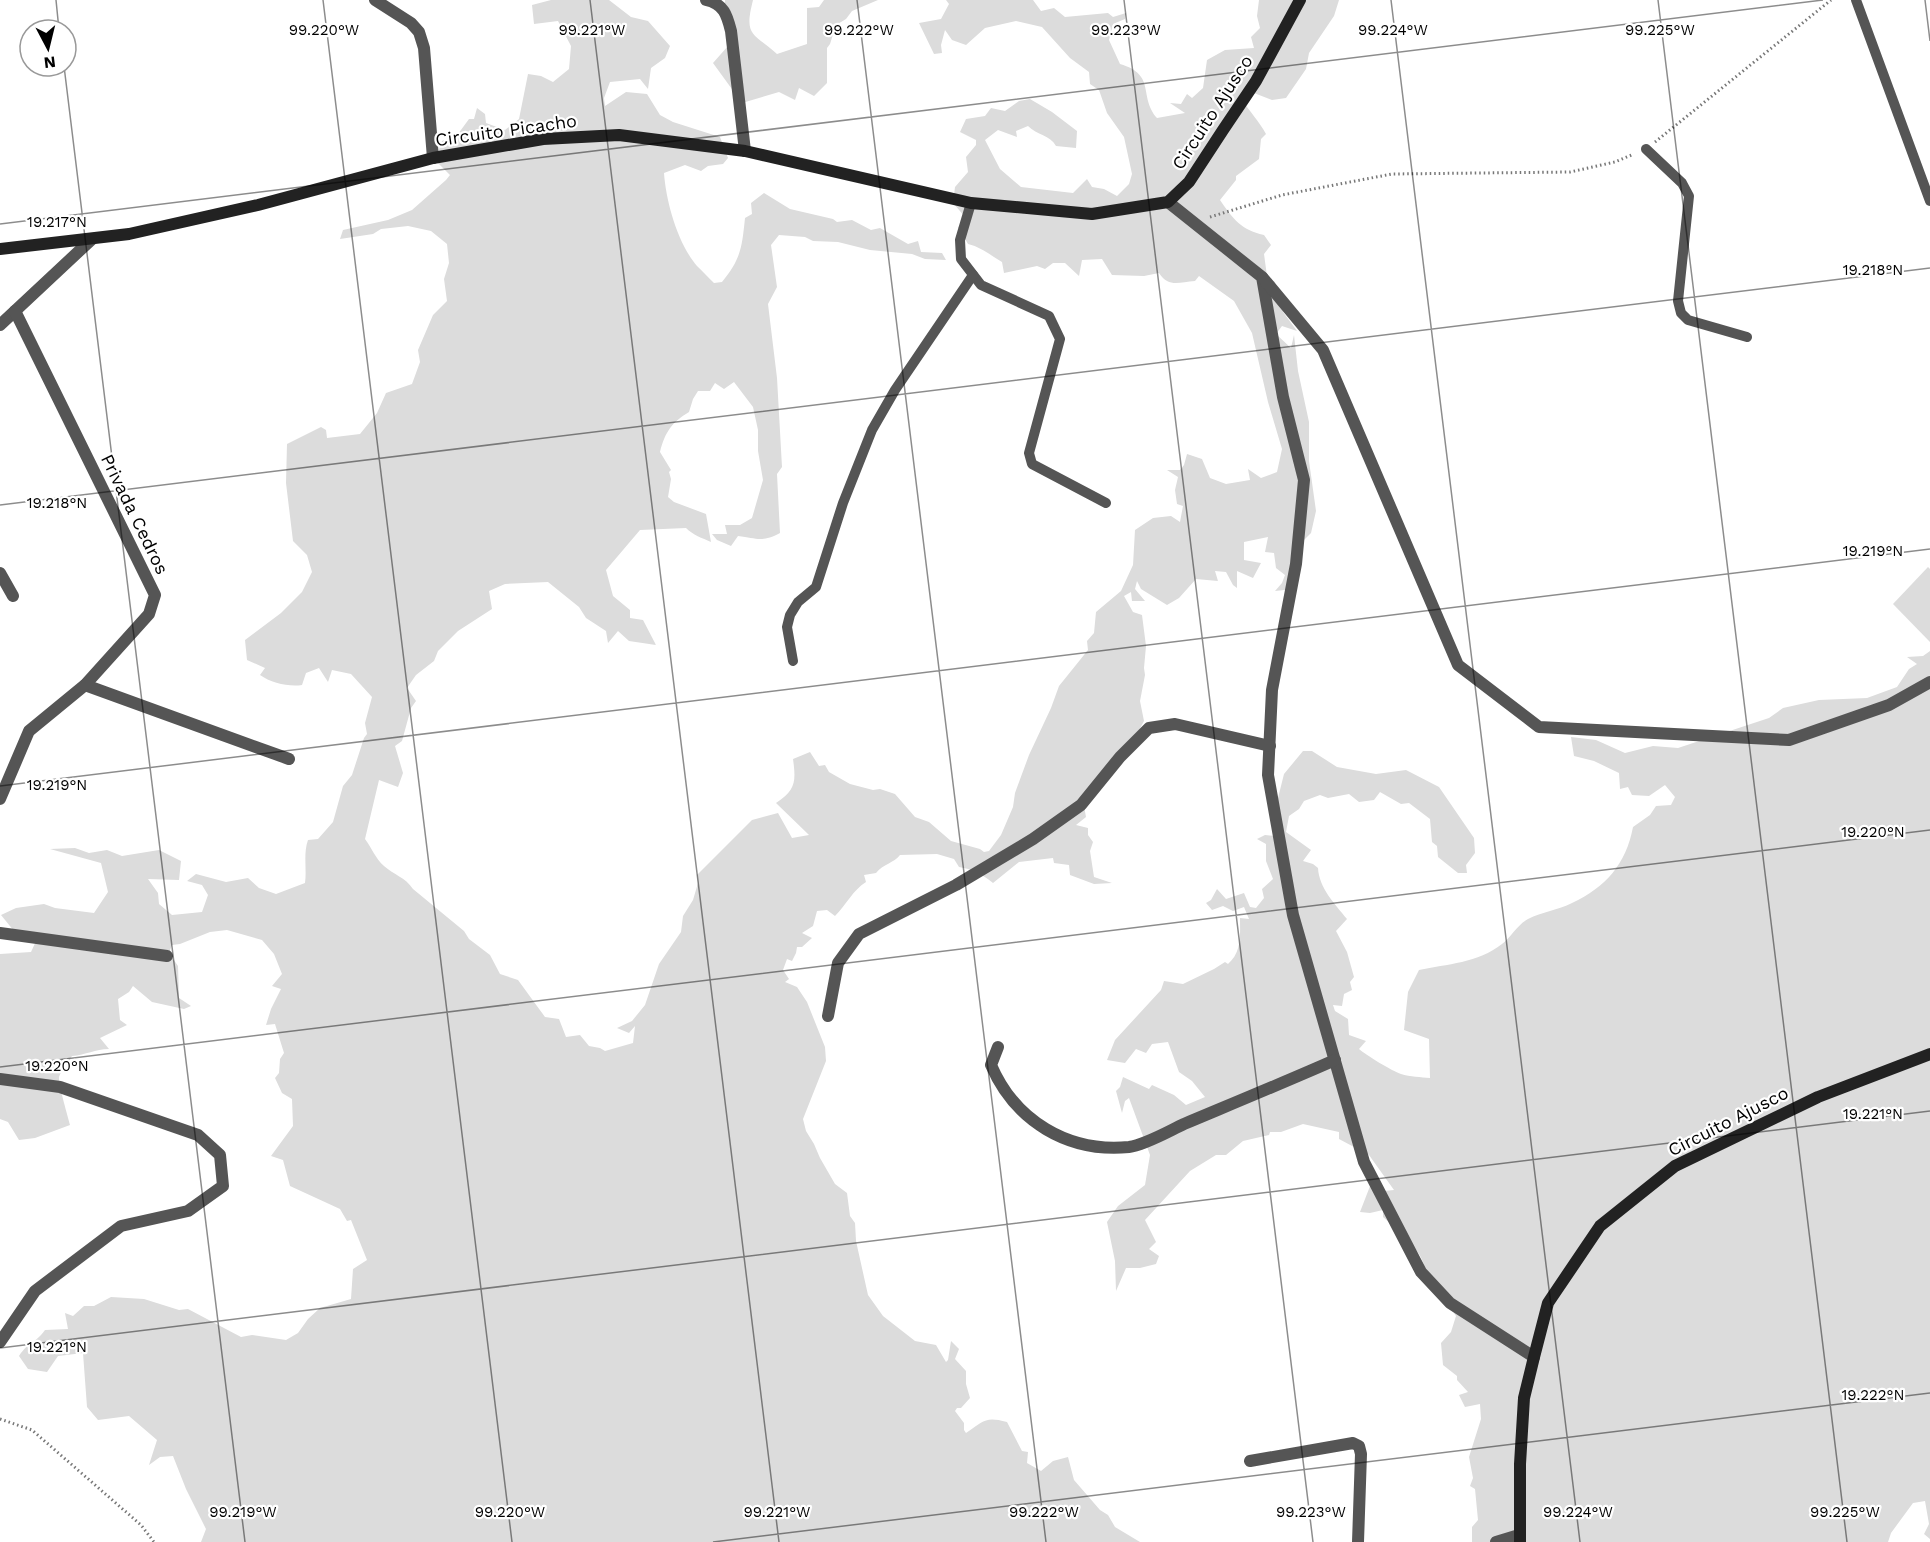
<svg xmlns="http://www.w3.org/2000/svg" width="1930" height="1542" font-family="'Work Sans',sans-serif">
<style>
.green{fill:#dcdcdc}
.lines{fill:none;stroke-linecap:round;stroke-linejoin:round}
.path{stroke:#777;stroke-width:3;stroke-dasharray:1.5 3;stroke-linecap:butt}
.service{stroke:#555;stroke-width:10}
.minor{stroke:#555;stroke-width:12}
.secondary{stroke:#222;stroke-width:12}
.ticks{fill:none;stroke:#000;stroke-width:1.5;stroke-opacity:0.45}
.labels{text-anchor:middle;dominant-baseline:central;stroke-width:4.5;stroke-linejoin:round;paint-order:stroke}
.street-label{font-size:18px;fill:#000;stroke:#fff}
.ticks-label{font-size:15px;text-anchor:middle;fill:#000;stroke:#fff;stroke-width:4.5;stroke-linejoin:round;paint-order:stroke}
</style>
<rect width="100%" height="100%" fill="#fff"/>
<g class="green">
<path d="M 551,0 L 609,0 L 631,17 L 648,21 L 670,46 L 665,58 L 651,68 L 648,89 L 640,79 L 610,82 L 604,98 L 605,106 L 626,92 L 647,94 L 660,115 L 673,122 L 720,137 L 728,158 L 723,164 L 708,166 L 701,171 L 685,165 L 664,173 C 666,202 678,244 697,266 C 703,272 708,277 714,283 L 722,282 C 741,259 742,247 745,218 L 752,214 L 751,203 L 764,193 L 790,209 L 833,219 L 837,222 L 852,220 L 871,230 L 880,228 L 908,244 L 918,241 L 921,252 L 942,253 L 946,260 L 925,259 L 912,254 L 870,250 L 838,242 L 813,241 L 805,237 L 779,235 L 771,245 L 777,287 L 768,304 L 777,378 L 782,467 L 777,474 L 780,533 C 761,543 757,538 738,536 L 731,546 L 717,540 L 712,534 L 727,534 L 725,525 L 740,525 L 752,518 L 763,480 L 758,451 L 758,430 L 753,407 L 734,382 L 724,389 L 715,383 L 710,391 L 698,391 L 693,399 L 689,412 C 672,422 665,432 660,452 L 671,470 L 669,472 L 671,479 L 668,497 L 674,502 L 706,514 L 711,542 C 702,538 693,535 686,528 L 640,530 L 606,570 L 613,596 L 630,610 L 630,618 L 643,620 L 656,645 L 629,641 L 618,631 L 608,643 L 606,631 L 586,618 L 579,607 L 548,582 L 505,584 L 489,591 L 492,609 L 458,631 L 438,651 L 434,661 L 416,675 L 407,688 L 416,701 L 411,708 L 402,741 L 395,746 L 403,773 L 398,787 L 379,780 L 365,839 C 372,848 375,858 384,866 C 394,875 405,877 413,889 L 464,931 L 469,939 L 490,955 L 500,974 L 518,980 L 545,1017 L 559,1019 L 566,1037 L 580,1035 L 589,1046 L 600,1048 L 605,1051 L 633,1043 L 635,1026 L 629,1033 L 617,1028 L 632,1021 L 645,1005 L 659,964 L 681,932 L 683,916 L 693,900 L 698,883 L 697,875 L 752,820 L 778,813 L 792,838 L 809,835 L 776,803 C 796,790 796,781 793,759 L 810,752 L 819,766 L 825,765 L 829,772 L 850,784 L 873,790 L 880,789 L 895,794 L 915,817 L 929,822 L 951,841 L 980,849 L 984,852 L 989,851 L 1001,835 L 1013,807 L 1015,793 L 1029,755 L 1051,708 L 1059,686 L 1088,650 L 1087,641 L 1094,633 L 1096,612 L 1121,591 L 1133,565 L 1135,530 L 1153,518 L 1171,516 L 1180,522 L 1183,506 L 1177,504 L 1175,490 L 1178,477 L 1167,470 L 1180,470 L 1184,465 L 1187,454 L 1202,459 L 1210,478 L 1226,484 L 1250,480 L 1248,469 L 1261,478 L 1277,472 L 1282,449 L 1268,402 L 1252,333 L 1234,301 L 1199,276 L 1195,281 C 1179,282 1169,288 1159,273 L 1144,276 L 1112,275 L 1102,259 L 1082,260 L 1079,276 L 1065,263 L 1053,263 L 1045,269 L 1037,266 L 1004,273 L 1002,262 C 990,255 981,247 968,244 L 958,227 L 968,223 L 966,218 L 953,203 L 955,187 L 968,172 L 966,157 L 976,145 L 976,140 L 960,132 L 966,119 L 985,116 L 991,108 L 1005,111 L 1019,101 L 1030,99 L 1052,112 L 1077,131 L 1076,148 L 1056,146 C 1050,135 1037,135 1028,126 L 1016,131 L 1017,137 L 998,130 L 985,140 L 1000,169 L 1021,187 L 1073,193 L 1087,179 L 1092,187 L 1104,189 L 1117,196 L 1129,184 L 1132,174 L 1124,137 L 1107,113 L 1099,90 L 1090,84 L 1089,72 L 1070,58 L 1042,27 L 1016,21 L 985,28 L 966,45 L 952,40 L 945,30 L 941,45 L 942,53 L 934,54 L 919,23 L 941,19 L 949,4 L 946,0 L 1033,0 L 1041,11 L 1054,8 L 1065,17 L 1108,13 L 1113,17 L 1126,13 L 1125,19 L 1113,24 L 1109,40 L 1120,64 C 1157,75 1138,96 1157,118 L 1185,113 L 1170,103 L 1181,104 L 1187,94 L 1192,98 L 1203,88 L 1207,60 L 1225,50 L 1254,48 L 1251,37 L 1260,28 L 1257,16 L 1259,0 L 1339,0 L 1334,16 L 1309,53 L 1306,69 L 1286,98 L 1272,100 L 1254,93 L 1242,100 C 1250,112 1259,121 1266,134 L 1261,139 L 1259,159 L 1236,176 L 1236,180 L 1220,200 C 1233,219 1241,230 1264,235 L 1271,245 L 1264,254 L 1267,276 L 1275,282 L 1277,293 L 1281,301 L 1283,312 L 1297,331 L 1282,326 L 1276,334 L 1291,348 L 1294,335 L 1298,371 L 1309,422 L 1309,461 L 1316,511 L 1311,533 L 1293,551 L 1294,589 L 1275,591 L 1282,583 L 1285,575 L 1276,568 L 1274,553 L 1265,552 L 1268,537 L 1244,542 L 1244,560 L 1261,563 L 1253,578 L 1237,571 L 1237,588 L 1233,585 L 1226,572 L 1215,571 L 1218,581 L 1196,579 L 1179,598 L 1167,605 L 1141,589 L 1137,581 L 1135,589 L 1145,601 L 1132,601 L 1131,592 L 1124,596 L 1133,612 L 1142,615 L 1146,646 L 1144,668 L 1145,675 L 1140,701 L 1144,721 L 1137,734 L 1084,806 L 1086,817 L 1076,825 L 1088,828 L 1088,835 L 1093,842 L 1090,851 L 1094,877 L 1112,883 L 1094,884 L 1070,875 L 1069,865 L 1054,863 L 1053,858 L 1019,862 L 993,883 C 982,874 972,869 959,867 L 954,859 L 937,854 L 900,855 C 894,863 883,864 876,873 L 864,875 L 866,882 C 853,890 846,905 835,916 L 827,910 L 817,911 L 813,926 L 802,933 L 812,938 L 802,947 L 797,947 L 796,953 L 792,961 L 787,959 L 783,970 L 789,979 L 785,982 L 797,987 L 807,1002 L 825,1047 L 826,1061 L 803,1119 L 806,1131 L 814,1144 L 820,1158 L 835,1184 L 847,1193 L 850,1216 L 855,1223 L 856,1241 L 868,1295 L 883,1316 L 915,1341 L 936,1345 L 946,1362 L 948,1360 L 951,1341 L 959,1349 L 955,1359 L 966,1371 L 966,1384 L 970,1398 L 961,1408 L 957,1408 L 955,1411 L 964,1423 L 964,1430 L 966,1433 C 984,1421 985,1416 1007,1422 L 1022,1451 L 1028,1452 L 1027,1463 L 1041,1471 L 1053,1461 L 1068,1457 L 1074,1480 L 1100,1510 L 1108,1515 L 1115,1527 L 1140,1542 L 201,1542 L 206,1529 L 186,1489 L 173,1456 L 160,1457 L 149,1465 L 157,1440 L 129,1416 L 98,1420 L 87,1407 L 83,1353 L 58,1356 L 47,1372 L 28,1369 L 19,1356 C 28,1342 36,1343 45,1330 L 68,1329 L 65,1313 L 73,1316 L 84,1306 L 94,1306 L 111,1297 L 144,1299 L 179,1310 L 188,1309 L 241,1337 L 252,1335 L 286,1340 L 298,1333 L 308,1319 L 320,1308 L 351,1299 L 353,1269 L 367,1260 L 351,1220 L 347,1221 L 340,1209 L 290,1186 L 283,1160 L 271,1156 L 293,1126 L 292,1099 L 282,1093 L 275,1078 L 279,1073 L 280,1059 L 284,1053 L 275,1024 L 266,1025 L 271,1009 L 281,989 L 272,986 L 282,974 L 274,954 L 262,940 L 227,930 L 210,932 L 180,944 L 172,945 L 169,953 L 178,966 L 179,998 L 191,1006 L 184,1009 L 152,1002 L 133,986 L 129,992 L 118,999 L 120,1020 L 127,1025 L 100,1038 L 109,1049 C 95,1049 86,1055 72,1056 C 68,1062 61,1071 59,1077 C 58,1083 68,1117 70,1125 L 35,1138 L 19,1140 L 8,1122 L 0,1119 L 0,954 L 31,952 L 37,939 L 14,931 L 1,915 L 16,908 L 44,904 L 55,908 L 94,913 L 108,892 L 101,863 L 50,849 L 75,848 L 89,853 L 107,850 L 122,856 L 159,850 L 181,861 L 179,880 L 148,879 L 158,893 L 159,904 L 172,915 L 202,912 L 208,895 L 202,885 L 187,881 L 196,874 L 226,882 L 248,878 L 259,888 L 276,894 L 305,883 C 307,869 303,854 308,840 L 318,839 L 333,822 L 343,786 L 352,775 L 364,738 L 367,734 L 365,723 L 372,697 L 351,674 L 332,670 L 328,682 L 319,668 L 306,673 L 302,685 C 289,687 271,683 260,675 L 265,668 L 247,660 L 245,640 L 281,613 L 302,592 L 312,572 L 307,555 L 293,541 L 286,483 L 287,444 L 321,427 L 326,430 L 327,438 L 360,434 L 377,413 L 386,393 L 412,384 L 420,362 L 418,350 L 433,315 L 447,301 L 444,279 L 449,263 L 447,244 L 431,231 L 408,226 L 381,229 L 373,234 L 340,239 L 343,230 L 388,220 L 412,210 L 446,180 L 450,175 L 435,160 L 442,141 L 458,134 L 469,119 L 474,119 L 477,108 L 485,114 L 486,123 L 505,130 L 519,119 L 528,74 L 541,76 L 553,82 L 569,69 L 571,46 L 558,21 L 534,24 L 532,5 Z"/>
<path d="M 725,0 L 753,0 C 744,36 752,32 777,54 L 807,44 L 807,8 L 819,7 L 824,0 L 878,0 L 852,11 L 846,19 L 836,25 L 830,44 L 827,48 L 827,83 L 814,96 L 799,88 L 795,100 L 779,92 L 742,103 L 713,63 L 728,46 L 725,26 Z"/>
<path d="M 1928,567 L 1930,569 L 1930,642 L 1893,604 Z"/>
<path d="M 1930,651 L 1930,1539 L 1924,1534 L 1929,1524 L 1925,1501 L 1913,1503 L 1891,1533 L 1888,1542 L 1472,1542 L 1472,1527 L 1478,1520 L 1475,1489 L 1470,1486 L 1473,1478 L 1469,1457 L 1481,1419 L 1480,1404 L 1465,1407 L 1459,1395 L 1468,1392 L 1457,1380 L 1457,1376 L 1443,1365 L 1441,1343 L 1451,1332 L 1456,1316 L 1425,1270 C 1423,1250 1398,1230 1383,1217 L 1383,1210 L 1370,1213 L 1360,1212 L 1372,1181 L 1384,1191 L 1394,1190 L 1369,1155 L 1339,1139 L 1339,1132 L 1303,1124 L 1281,1132 L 1270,1132 L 1269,1135 L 1243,1141 L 1226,1155 L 1216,1155 L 1190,1171 L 1145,1220 L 1156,1242 L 1149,1249 L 1159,1256 L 1156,1264 L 1140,1268 L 1126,1268 L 1116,1291 L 1115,1261 L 1107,1222 L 1118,1206 L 1145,1185 L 1150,1155 L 1129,1098 L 1125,1101 L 1122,1113 L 1116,1091 L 1120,1087 L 1123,1077 L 1149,1089 L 1152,1085 L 1174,1095 L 1186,1105 L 1205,1097 L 1192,1081 L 1179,1072 L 1168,1042 L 1152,1044 L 1146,1053 L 1136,1049 L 1125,1063 L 1107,1060 L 1115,1040 L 1161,990 L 1164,981 L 1183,984 L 1214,969 L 1225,962 L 1228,964 C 1242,952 1240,935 1240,918 L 1249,919 L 1244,907 L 1233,911 L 1223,906 L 1212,910 L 1206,903 L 1211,900 L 1217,889 L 1226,899 L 1244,893 L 1250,907 L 1256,908 L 1264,898 L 1262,889 L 1273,879 L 1266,861 L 1266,844 L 1257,839 L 1265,835 L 1276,836 L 1278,798 L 1284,774 L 1303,751 L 1312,751 L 1337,767 L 1376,774 L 1406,770 L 1439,787 L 1474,838 L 1475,853 L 1466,865 L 1467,873 L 1458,873 L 1438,857 L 1437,846 L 1432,842 L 1430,819 L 1409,803 L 1401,804 L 1380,792 L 1374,800 L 1359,802 L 1349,794 L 1328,798 L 1320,795 L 1304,801 L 1299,809 L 1289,816 L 1286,832 L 1311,850 L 1303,861 L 1313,864 L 1318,868 C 1319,888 1335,904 1347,919 L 1336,931 L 1347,952 L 1354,977 L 1350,982 L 1352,990 L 1344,994 L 1342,1006 L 1333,1005 L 1335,1011 L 1348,1019 L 1349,1035 L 1366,1041 L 1359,1049 C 1366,1055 1392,1071 1401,1074 C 1410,1077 1421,1077 1430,1078 L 1429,1039 L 1404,1030 L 1408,992 L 1419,970 C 1447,964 1478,963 1502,944 C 1511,937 1518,924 1528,919 C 1542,912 1558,910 1572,903 C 1606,887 1626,864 1633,827 L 1650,815 L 1656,806 L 1671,805 L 1675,797 L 1665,785 L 1649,796 L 1632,795 L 1628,787 L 1620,789 L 1619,773 L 1594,761 L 1574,756 L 1571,737 L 1596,740 L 1625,753 L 1653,746 L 1678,748 L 1769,718 L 1783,708 L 1819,700 L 1867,698 L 1897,687 L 1909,669 L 1917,664 L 1907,657 L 1923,656 Z"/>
</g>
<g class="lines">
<g class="path">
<path d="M 1655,142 L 1831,0"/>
<path d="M 1210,217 L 1282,195 L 1392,174 L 1570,172 L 1615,162 L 1634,154"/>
<path d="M 0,1419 L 32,1430 L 141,1525 L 154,1542"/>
</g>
<g class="service">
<path d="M 1856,0 L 1930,201"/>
<path d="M 1646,149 L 1682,183 L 1689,196 L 1678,301 L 1681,313 L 1688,320 L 1747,337"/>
<path d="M 971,203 L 960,240 L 961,259 L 981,285 L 1049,316 L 1060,339 L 1029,453 L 1032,464 L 1106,503"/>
<path d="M 793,661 L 787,627 L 790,615 L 798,602 L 816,587 L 843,503 L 872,430 L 895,390 L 973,275"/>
</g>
<g class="minor">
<path d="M 375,0 L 411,23 L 419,32 L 424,48 L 433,158"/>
<path d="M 706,0 C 724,4 727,15 731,31 L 745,151"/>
<path d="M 1168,202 L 1262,277 L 1283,397 L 1304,480 L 1296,564 L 1272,690 L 1268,775 L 1293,915 L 1364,1162 L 1421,1272 L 1450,1303 L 1534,1357"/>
<path d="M 1263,278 L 1323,350 L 1458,665 L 1539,727 L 1789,740 L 1889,705 L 1930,682"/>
<path d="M 0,325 L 92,239"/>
<path d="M 0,573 L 13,596"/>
<path d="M 85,685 L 289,759"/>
<path d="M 0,799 L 29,731 L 85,685 L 149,614 L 155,595 L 15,311"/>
<path d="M 0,933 L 167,956"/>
<path d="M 828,1016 L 838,963 L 859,934 L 956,885 L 1033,839 L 1081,805 L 1120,757 L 1149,728 L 1175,724 L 1270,746"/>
<path d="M 998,1047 L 991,1065 C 1015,1121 1068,1153 1129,1147 C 1145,1145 1169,1131 1184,1124 C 1234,1103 1285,1082 1335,1060"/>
<path d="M 0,1079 L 60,1087 L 198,1135 L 220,1155 L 223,1186 L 188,1211 L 121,1226 L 35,1291 L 0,1342"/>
<path d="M 1250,1461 L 1353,1443 L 1359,1446 L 1361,1454 L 1358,1542"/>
<path d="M 1496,1542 L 1519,1535"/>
</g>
<g class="secondary">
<path d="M 0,249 L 129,234 L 258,205 L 433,158 L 543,139 L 619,135 L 745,151 L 971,203 L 1092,214 L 1168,202 L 1189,182 L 1223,130 L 1256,81 L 1300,0"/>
<path d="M 1520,1542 L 1520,1464 L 1524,1398 L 1534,1357 L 1548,1303 L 1600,1226 L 1675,1166 L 1818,1097 L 1930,1054"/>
</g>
</g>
<path class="ticks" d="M 56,0 L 59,30M 323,0 L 512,1542M 590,0 L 779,1542M 857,0 L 1046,1542M 1124,0 L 1313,1542M 1391,0 L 1580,1542M 1658,0 L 1847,1542M 1925,0 L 1930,41M 64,66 L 245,1542M 0,224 L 1823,0M 0,505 L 1930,268M 0,786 L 1930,549M 0,1067 L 1930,830M 0,1348 L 1930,1111M 713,1542 L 1930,1393"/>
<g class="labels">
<g class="street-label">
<text transform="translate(1212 112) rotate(-57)">Circuito Ajusco</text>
<text transform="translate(506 130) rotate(-8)">Circuito Picacho</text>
<text transform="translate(135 514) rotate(64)">Privada Cedros</text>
<text transform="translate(1728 1121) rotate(-27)">Circuito Ajusco</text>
</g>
</g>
<g class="ticks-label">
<text x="324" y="35">99.220°W</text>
<text x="592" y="35">99.221°W</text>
<text x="859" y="35">99.222°W</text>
<text x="1126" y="35">99.223°W</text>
<text x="1393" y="35">99.224°W</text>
<text x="1660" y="35">99.225°W</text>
<text x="57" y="227">19.217°N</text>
<text x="1873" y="275">19.218°N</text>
<text x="57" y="508">19.218°N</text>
<text x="1873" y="556">19.219°N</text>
<text x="57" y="790">19.219°N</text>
<text x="1873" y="837">19.220°N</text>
<text x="57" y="1071">19.220°N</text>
<text x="1873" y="1119">19.221°N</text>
<text x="57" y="1352">19.221°N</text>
<text x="1873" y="1400">19.222°N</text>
<text x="243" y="1517">99.219°W</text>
<text x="510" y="1517">99.220°W</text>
<text x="777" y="1517">99.221°W</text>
<text x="1044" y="1517">99.222°W</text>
<text x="1311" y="1517">99.223°W</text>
<text x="1578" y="1517">99.224°W</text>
<text x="1845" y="1517">99.225°W</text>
</g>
<g transform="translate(48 48) rotate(173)"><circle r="28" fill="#ffffff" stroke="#999999" stroke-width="1.5"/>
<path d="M0-4.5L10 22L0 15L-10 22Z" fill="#000000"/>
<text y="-9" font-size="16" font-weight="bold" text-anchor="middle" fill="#000000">N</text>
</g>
</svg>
